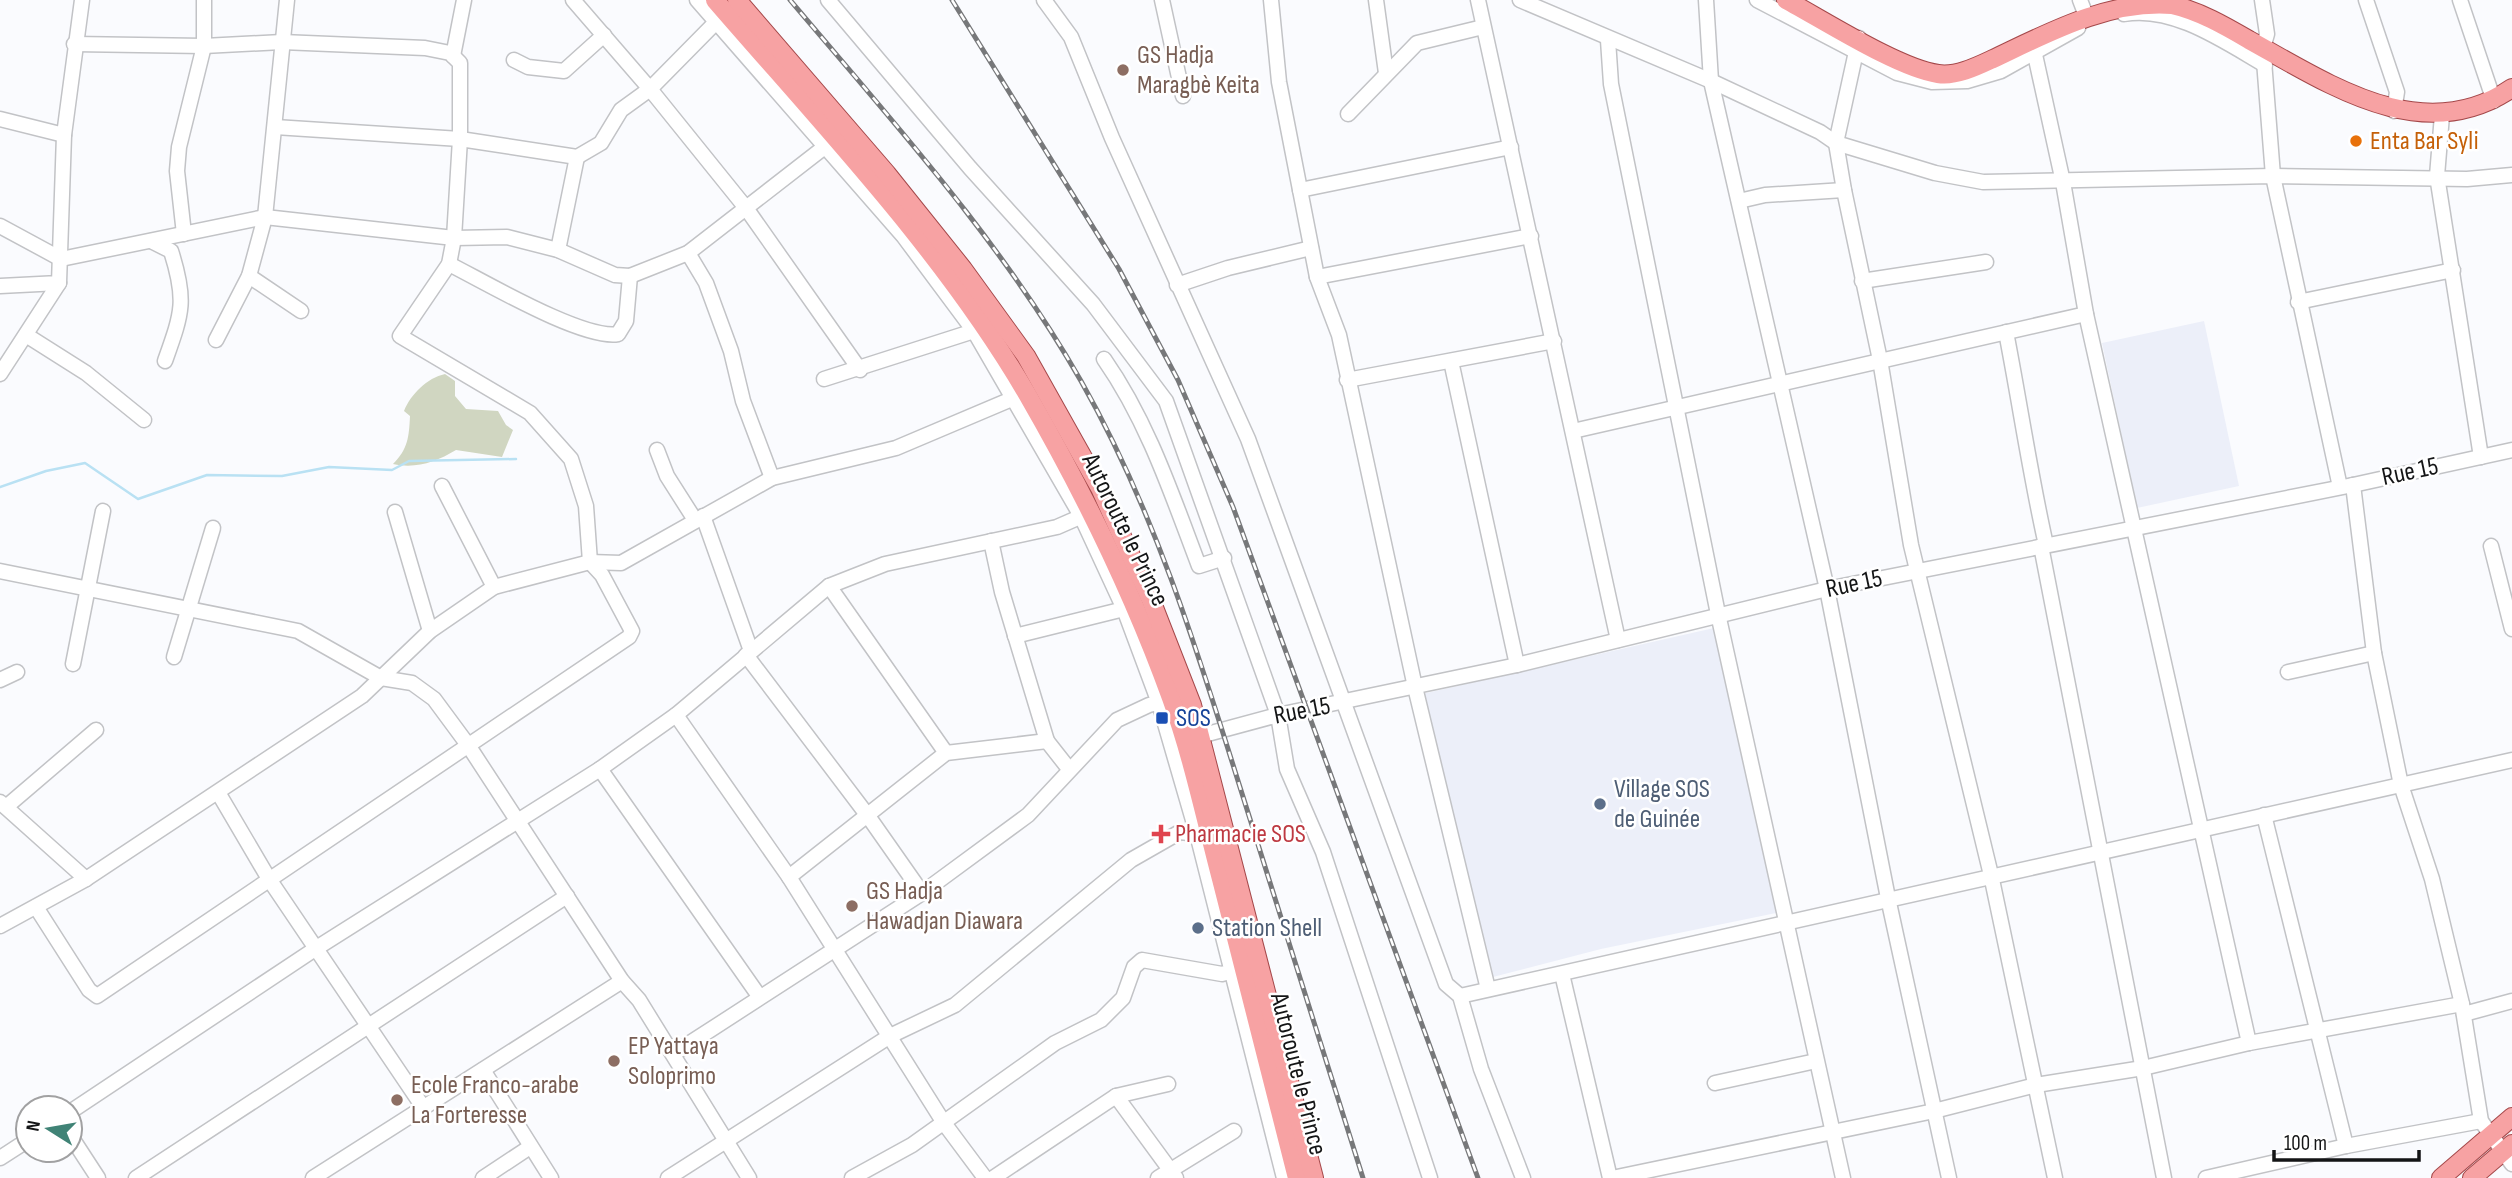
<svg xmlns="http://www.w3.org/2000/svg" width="2512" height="1178" font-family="'Sofia Sans Condensed',sans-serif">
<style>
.built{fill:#eceff9}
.grass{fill:#d0d6c1}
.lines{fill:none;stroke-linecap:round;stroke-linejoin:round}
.stream{stroke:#b9e1f3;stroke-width:2.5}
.minor-casing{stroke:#c2c3c6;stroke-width:17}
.major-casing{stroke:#a4484a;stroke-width:20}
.minor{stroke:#fff;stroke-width:14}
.major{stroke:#f7a2a3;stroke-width:18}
.rail-casing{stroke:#77787a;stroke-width:5}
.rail{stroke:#fff;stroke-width:2.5;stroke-dasharray:8;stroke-linecap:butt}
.education-dot{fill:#8d6e63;stroke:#fff;stroke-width:2.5}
.food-dot{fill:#e8710a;stroke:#fff;stroke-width:2.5}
.transit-dot{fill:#1a4fb4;stroke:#fff;stroke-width:2.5}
.service-dot{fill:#5c6f8a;stroke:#fff;stroke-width:2.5}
.health-dot{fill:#e0444e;stroke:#fff;stroke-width:2.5}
.labels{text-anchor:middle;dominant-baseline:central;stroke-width:5;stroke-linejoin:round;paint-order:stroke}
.education-label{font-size:26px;fill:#785e54;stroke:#fff;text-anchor:start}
.food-label{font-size:26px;fill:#c56008;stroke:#fff;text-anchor:start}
.street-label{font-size:26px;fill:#141516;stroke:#fff}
.transit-label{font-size:26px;fill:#164399;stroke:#fff;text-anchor:start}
.service-label{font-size:26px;fill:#4e5e75;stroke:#fff;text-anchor:start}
.health-label{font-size:26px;fill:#be3a42;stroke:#fff;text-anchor:start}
</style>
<rect width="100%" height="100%" fill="#fafbfe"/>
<g class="built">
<path d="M 2204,321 L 2239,486 L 2137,508 L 2102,343 Z"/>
<path d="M 1714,628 L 1776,913 L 1601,949 L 1489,978 L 1422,694 Z"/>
</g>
<path class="grass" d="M 445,374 L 455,381 L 455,396 L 466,409 L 498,411 L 506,425 L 513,430 L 502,457 L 456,450 C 436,462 416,469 393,464 C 408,449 409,437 410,416 L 404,411 C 411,394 427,378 445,374 Z"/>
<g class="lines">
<path class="stream" d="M 0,487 L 46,471 L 85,463 L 138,499 L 207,475 L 282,476 L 329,467 L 392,470 L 409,461 L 516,459"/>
<g class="minor-casing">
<g id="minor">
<path d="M 573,0 L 650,89 L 746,208 L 860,370"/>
<path d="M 697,0 L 904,237 L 974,331 L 1081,516 L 1124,609 L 1159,703 L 1197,834 L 1284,1178"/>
<path d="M 828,0 L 970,168 L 1093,304 L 1166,401 L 1278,715 L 1287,769 L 1323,852 L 1430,1178"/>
<path d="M 1044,0 L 1071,37 L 1112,138 L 1248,439 L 1446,984 L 1460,996 L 1481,1069 L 1523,1178"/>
<path d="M 1162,0 L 1183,96"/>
<path d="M 1271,0 L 1279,82 L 1317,277 L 1339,335 L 1415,687 L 1488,989"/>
<path d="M 1376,0 L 1386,73"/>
<path d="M 1478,0 L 1618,640"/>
<path d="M 1520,0 L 1711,81 L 1820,132 L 1836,143 L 1935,173 L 1983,182 L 2273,176 L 2467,179 L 2512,175"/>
<path d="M 1706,0 L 1711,81 L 1827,589 L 1888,898 L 1949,1178"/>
<path d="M 1757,0 L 1897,73 L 1932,82 L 1967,81 L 2001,71 L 2078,28"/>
<path d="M 2080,0 L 2085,13"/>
<path d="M 2262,0 L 2267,34 L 2263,48 L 2273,176 L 2340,487"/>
<path d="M 2366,0 L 2397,92 L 2394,111"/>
<path d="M 2460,0 L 2494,101"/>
<path d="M 2124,14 C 2173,5 2225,42 2265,65"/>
<path d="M 1859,38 L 1836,143 L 1844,190 L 1880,360 L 1911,545 L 1991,875 L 2055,1178"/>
<path d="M 1608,40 L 1611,84 L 1718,614 L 1843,1178"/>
<path d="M 2032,41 L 2063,182 L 2086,314 L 2249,1043"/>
<path d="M 453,56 L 464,0"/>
<path d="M 514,60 L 528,67 L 564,71 L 604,35"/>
<path d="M 1348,114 L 1417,43 L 1483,27"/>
<path d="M 2442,115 L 2437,176 L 2481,457"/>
<path d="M 0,119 L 64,135"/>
<path d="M 275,127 L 460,139 L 577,157 L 601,143 L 621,110 L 650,89 L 722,16"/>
<path d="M 1300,190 L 1511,147"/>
<path d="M 1739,201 L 1765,195 L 1844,190"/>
<path d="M 0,226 L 61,259 L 265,217 L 454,238 L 507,237 L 558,250 L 615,275 L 630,276 L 688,253 L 831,142"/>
<path d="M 184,234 L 177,171 L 179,147 L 204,46 L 204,0"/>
<path d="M 151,241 L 171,251 C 187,301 182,313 165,361"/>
<path d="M 558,250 L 577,157"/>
<path d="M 688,253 L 706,283 L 731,351 L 743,401 L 772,478"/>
<path d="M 449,264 C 485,282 583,340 618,334 L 626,321 L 630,276"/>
<path d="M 249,276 L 301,311"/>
<path d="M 1317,277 L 1531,236"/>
<path d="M 1862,281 L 1986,262"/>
<path d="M 1177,285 L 1228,268 L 1311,248"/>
<path d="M 0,286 L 59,283 L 64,135 L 82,0"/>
<path d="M 2298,302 L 2453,270"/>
<path d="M 2006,332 C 2020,404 2030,474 2046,545"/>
<path d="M 26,335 L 86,373 L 144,420"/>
<path d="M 216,340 L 249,276 L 265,217 L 287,0"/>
<path d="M 1104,359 C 1148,422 1172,495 1199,566 L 1224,558"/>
<path d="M 1451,361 L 1517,665"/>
<path d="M 0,374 L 59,283"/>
<path d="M 824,379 L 974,331"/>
<path d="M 1347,380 L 1554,341"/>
<path d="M 1573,431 L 2086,314"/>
<path d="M 657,450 L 667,476 L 695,520"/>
<path d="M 2353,485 L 2374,653 L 2401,785 L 2432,879 L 2462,1004 L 2481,1121 L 2512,1164"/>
<path d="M 442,486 L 494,587"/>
<path d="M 395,512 L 430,631"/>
<path d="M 703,516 L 751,651"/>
<path d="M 991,541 L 1002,592 L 1047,741 L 1069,769"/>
<path d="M 2041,546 L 2164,1178"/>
<path d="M 2491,546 L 2512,629"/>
<path d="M 0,571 L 298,631 L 381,678 L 412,683 L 434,699 L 468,745 L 622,981 L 639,1000 L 749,1178"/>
<path d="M 829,586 L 946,753"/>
<path d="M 1015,636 L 1124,609"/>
<path d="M 746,655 L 868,816 L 922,893"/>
<path d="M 174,657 L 213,528"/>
<path d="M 73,664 L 103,511"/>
<path d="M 2288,672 L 2374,653"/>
<path d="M 0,680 L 17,672"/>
<path d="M 676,715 L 789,877 L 944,1123 L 985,1178"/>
<path d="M 1200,736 L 1278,715 L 1517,665 L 1827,589 L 2353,485 L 2512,450"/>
<path d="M 600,769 L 759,996"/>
<path d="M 219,794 L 269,879 L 423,1107"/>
<path d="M 0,802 L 86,879"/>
<path d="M 6,807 L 96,730"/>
<path d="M 2264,815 L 2346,1146"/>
<path d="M 789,877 L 946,753 L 1047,741"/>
<path d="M 36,907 L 89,990 L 97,996 L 629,637 L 632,631 L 602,575 L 590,562 L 586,506 L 571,459 L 530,413 L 400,336 L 449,264 L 454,238 L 460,139 L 460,63 L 450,53 L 425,48 L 282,42 L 204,46 L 74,44"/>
<path d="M 0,926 L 86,879 L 362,696 L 430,631 L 494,587 L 590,562 L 621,563 L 772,478 L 896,448 L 1021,395"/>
<path d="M 1562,974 L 1610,1178"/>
<path d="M 1460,996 L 2512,760"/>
<path d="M 2464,1014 L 2512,1001"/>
<path d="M 673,1054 L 922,893 L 1028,815 L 1117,720 L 1149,705 L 1166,701"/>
<path d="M 483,1070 L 551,1178"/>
<path d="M 1715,1083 L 1816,1061"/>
<path d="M 1116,1096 L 1176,1178"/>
<path d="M 70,1112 L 315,949 L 600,769 L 676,715 L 829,586 L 885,564 L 1057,527 L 1089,513"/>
<path d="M 70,1135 L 98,1178"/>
<path d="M 0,1158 L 28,1140"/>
<path d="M 136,1178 L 567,896"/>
<path d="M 313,1178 L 622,981"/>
<path d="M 483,1178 L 530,1147"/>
<path d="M 668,1178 L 890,1036 L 955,1005 L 1131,860 L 1180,832 L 1197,834 L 1203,831"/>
<path d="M 852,1178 L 912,1145 L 1055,1043 L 1101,1020 L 1123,998 L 1134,967 L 1142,960 L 1222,974 L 1241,969"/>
<path d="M 993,1178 L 1116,1096 L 1168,1084"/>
<path d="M 1158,1178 L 1234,1131"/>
<path d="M 1612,1178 L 1934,1111 L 2036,1085 L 2143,1068 L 2249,1043 L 2462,1004"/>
<path d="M 2206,1178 L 2346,1146 L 2481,1121"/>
</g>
</g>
<g class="major-casing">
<g id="major">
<path d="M 715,0 C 822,124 945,253 1027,394 C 1083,491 1133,593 1171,698 C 1192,756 1205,818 1221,879 C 1247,978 1272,1078 1297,1178"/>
<path d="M 737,0 L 887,174 L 963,269 L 1026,356 L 1100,488 L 1151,600 L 1192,705 L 1314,1178"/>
<path d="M 1786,0 C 1825,21 1898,68 1938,74 C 1956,77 1978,66 1993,59 C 2048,33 2108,0 2172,5 C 2199,11 2225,26 2249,40 C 2329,84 2423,149 2512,88"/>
<path d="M 2441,1178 L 2512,1117"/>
<path d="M 2472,1178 L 2512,1144"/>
</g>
</g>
<use href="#minor" class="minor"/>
<use href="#major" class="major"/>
<g class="rail-casing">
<g id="rail">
<path d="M 790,0 C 893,122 1002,242 1081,381 C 1153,508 1196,646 1239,784 C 1280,915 1322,1047 1363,1178"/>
<path d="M 952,0 L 1119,269 L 1178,380 L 1233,507 L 1478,1178"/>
</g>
</g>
<use href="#rail" class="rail"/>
</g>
<g class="education-dot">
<circle cx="1123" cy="70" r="7"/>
<circle cx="852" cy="906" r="7"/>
<circle cx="614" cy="1061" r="7"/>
<circle cx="397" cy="1100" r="7"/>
</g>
<circle class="food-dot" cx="2356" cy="141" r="7"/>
<rect class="transit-dot" x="1155" y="711" width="14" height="14" rx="3.5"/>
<g class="service-dot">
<circle cx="1600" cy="804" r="7"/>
<circle cx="1198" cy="928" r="7"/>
</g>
<path class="health-dot" d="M1157.5 823.5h7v7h7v7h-7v7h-7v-7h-7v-7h7z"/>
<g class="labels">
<g class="education-label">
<text x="1137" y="55">GS Hadja<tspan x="1137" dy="30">Maragbè Keita</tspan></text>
<text x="866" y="891">GS Hadja<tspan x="866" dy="30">Hawadjan Diawara</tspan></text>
<text x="628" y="1046">EP Yattaya<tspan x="628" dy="30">Soloprimo</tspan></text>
<text x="411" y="1085">Ecole Franco-arabe<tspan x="411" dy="30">La Forteresse</tspan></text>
</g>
<g class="food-label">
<text x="2370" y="141">Enta Bar Syli</text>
</g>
<g class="street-label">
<text transform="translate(2410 472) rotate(-12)">Rue 15</text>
<text transform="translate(1125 530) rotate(64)">Autoroute le Prince</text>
<text transform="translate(1854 584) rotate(-12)">Rue 15</text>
<text transform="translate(1302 711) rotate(-11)">Rue 15</text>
<text transform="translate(1298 1074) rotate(76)">Autoroute le Prince</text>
</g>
<g class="transit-label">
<text x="1176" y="718">SOS</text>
</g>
<g class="service-label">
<text x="1614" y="789">Village SOS<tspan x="1614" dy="30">de Guinée</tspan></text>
<text x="1212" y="928">Station Shell</text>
</g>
<g class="health-label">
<text x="1175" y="834">Pharmacie SOS</text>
</g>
</g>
<g transform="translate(49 1129) rotate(281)"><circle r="33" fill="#ffffff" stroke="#a1a1a2" stroke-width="2"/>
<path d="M0-5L12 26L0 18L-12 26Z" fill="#408376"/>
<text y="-10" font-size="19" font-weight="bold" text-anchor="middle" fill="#141516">N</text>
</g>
<path d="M2274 1150v10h145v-10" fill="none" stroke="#141516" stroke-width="3.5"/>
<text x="2284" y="1150" font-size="21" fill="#141516" stroke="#ffffff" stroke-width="5" paint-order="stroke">100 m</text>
</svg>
